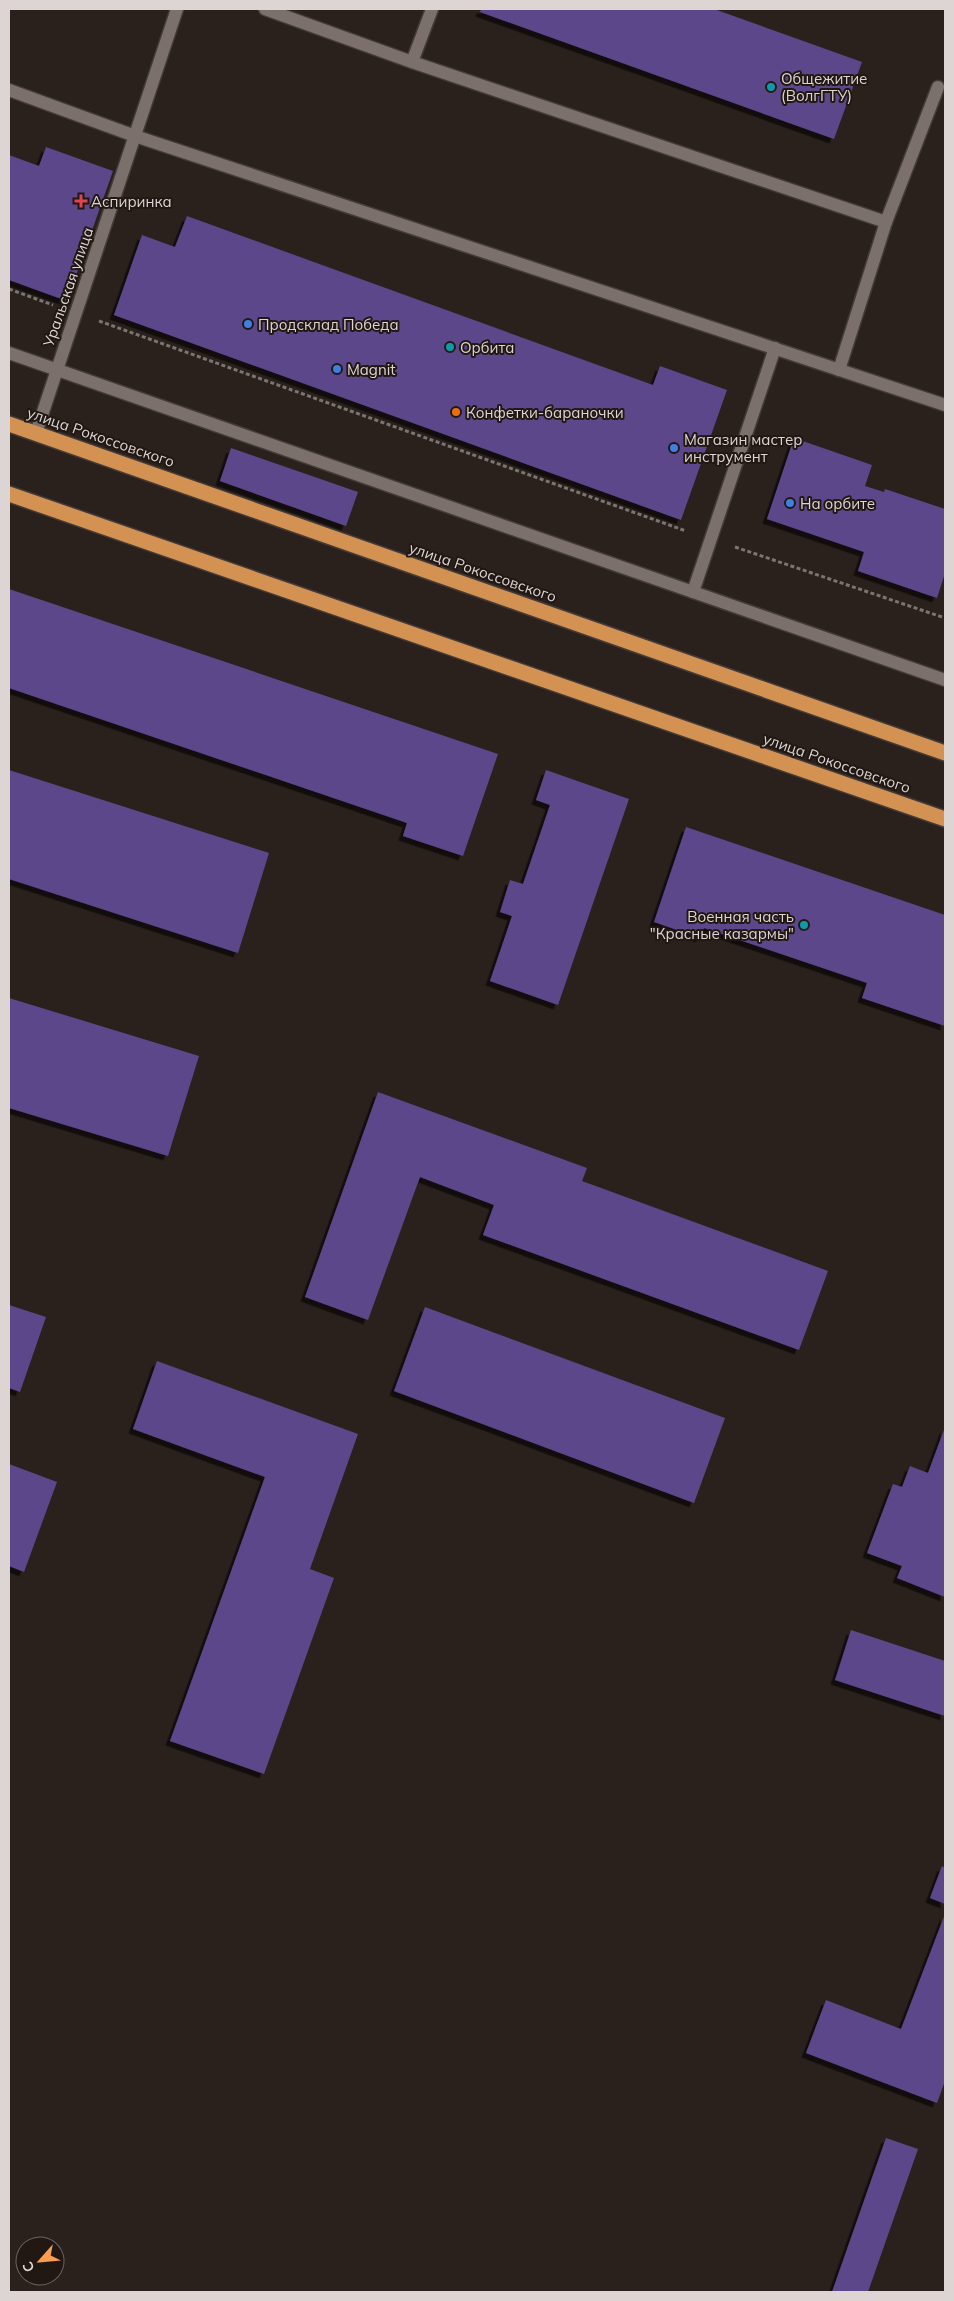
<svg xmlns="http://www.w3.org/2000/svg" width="954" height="2301" font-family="Mulish,sans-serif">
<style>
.building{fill:#5b468b;filter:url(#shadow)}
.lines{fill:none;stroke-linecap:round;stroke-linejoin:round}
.minor-casing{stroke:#433b38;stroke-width:15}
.highway-casing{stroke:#433b38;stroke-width:18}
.path{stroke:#7c7471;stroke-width:3;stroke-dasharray:4 2.5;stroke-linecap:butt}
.minor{stroke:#7c706c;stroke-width:12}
.highway{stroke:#d39152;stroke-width:15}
.culture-dot{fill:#0f9aa8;stroke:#211814;stroke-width:2}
.health-dot{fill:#e0444e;stroke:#211814;stroke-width:2}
.shop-dot{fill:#3f7fe0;stroke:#211814;stroke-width:2}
.food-dot{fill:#e8710a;stroke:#211814;stroke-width:2}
.labels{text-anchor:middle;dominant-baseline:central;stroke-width:4;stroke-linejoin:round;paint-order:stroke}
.poi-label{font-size:15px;fill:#dcd5d3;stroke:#211814;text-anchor:start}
.street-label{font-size:15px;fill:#dcd5d3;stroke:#211814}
</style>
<defs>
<filter id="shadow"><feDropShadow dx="-4.5" dy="4.5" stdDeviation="0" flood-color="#0009"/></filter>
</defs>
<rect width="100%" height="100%" fill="#2a211d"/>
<g class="building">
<path d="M 481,9 L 714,9 L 862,62 L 834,139 L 480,12 Z"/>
<path d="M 46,147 L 113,171 L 67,301 L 9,280 L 9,155 L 39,166 Z"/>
<path d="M 187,216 L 653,385 L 660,366 L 727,390 L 681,520 L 114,315 L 142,235 L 175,247 Z"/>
<path d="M 794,438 L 872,465 L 865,486 L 884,492 L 885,489 L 945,509 L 945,573 L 937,598 L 858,571 L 864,552 L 767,519 Z"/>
<path d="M 231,448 L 358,492 L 346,526 L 220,481 Z"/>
<path d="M 9,589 L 498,754 L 463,856 L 403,836 L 407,823 L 9,688 Z"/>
<path d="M 9,770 L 269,853 L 238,953 L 9,879 Z"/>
<path d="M 546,770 L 629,799 L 558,1005 L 490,981 L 512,916 L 500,912 L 510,880 L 523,884 L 550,805 L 536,800 Z"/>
<path d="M 686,827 L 945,915 L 945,1026 L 862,998 L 867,983 L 704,928 L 700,938 L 654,922 Z"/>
<path d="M 9,998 L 199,1056 L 168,1156 L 9,1108 Z"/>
<path d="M 378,1092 L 587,1168 L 582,1181 L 828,1271 L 799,1350 L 483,1235 L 494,1205 L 420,1177 L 368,1320 L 305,1297 Z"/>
<path d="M 9,1305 L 46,1317 L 20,1392 L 9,1388 Z"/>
<path d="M 425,1307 L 725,1418 L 694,1503 L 394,1391 Z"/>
<path d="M 157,1361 L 358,1434 L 310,1569 L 334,1578 L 264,1774 L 170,1741 L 265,1477 L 133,1429 Z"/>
<path d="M 945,1427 L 945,1597 L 897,1578 L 902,1566 L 867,1553 L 893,1484 L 902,1487 L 910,1466 L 928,1473 Z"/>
<path d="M 9,1464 L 57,1482 L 24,1572 L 9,1566 Z"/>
<path d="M 851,1630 L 945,1661 L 945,1716 L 835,1680 Z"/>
<path d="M 942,1866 L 945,1868 L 945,1904 L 930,1898 Z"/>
<path d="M 945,1914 L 945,2081 L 937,2103 L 806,2053 L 826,2000 L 901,2029 Z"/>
<path d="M 886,2138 L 918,2149 L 868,2292 L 832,2292 Z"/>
</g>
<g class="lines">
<g class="minor-casing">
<g id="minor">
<path d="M 265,9 L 412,62 L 886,222"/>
<path d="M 412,62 L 432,9"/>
<path d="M 9,90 L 135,136 L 945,405"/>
<path d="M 9,353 L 945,680"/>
<path d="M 839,370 L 886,222 L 938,87"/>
<path d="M 36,433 L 177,9"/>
<path d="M 693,592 L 775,348"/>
</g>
</g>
<g class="highway-casing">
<g id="highway">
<path d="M 9,424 L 945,753"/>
<path d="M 9,494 L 945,819"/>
</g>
</g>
<g class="path">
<path d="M 9,289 L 53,305"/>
<path d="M 99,321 L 686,531"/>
<path d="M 735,547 L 945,618"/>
</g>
<use href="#minor" class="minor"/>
<use href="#highway" class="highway"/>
</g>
<g class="culture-dot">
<circle cx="771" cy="87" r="5"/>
<circle cx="450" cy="347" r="5"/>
<circle cx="804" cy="925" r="5"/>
</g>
<path class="health-dot" d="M78.5 193.5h5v5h5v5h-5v5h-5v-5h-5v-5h5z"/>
<g class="shop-dot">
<circle cx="248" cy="324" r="5"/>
<circle cx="337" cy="369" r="5"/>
<circle cx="674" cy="448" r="5"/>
<circle cx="790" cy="503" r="5"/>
</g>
<circle class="food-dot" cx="456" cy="412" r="5"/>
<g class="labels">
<g class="poi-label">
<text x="781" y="78">Общежитие<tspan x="781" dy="17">(ВолгГТУ)</tspan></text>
<text x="91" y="201">Аспиринка</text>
<text x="258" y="324">Продсклад Победа</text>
<text x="460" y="347">Орбита</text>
<text x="347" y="369">Magnit</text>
<text x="466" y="412">Конфетки-бараночки</text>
<text x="684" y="439">Магазин мастер<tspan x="684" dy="17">инструмент</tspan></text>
<text x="800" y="503">На орбите</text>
<text x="794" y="916" text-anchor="end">Военная часть<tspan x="794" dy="17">"Красные казармы"</tspan></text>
</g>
<g class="street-label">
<text transform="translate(68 287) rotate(-71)">Уральская улица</text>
<text transform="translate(101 437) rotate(19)">улица Рокоссовского</text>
<text transform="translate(483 572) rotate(19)">улица Рокоссовского</text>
<text transform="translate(837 763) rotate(19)">улица Рокоссовского</text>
</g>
</g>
<rect width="954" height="2301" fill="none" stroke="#dcd5d3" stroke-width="20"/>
<g transform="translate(40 2261) rotate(243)"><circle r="24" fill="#211814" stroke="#6c6460"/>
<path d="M0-4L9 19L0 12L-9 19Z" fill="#fb9e50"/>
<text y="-8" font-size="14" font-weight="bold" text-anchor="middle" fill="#dcd5d3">С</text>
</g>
</svg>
